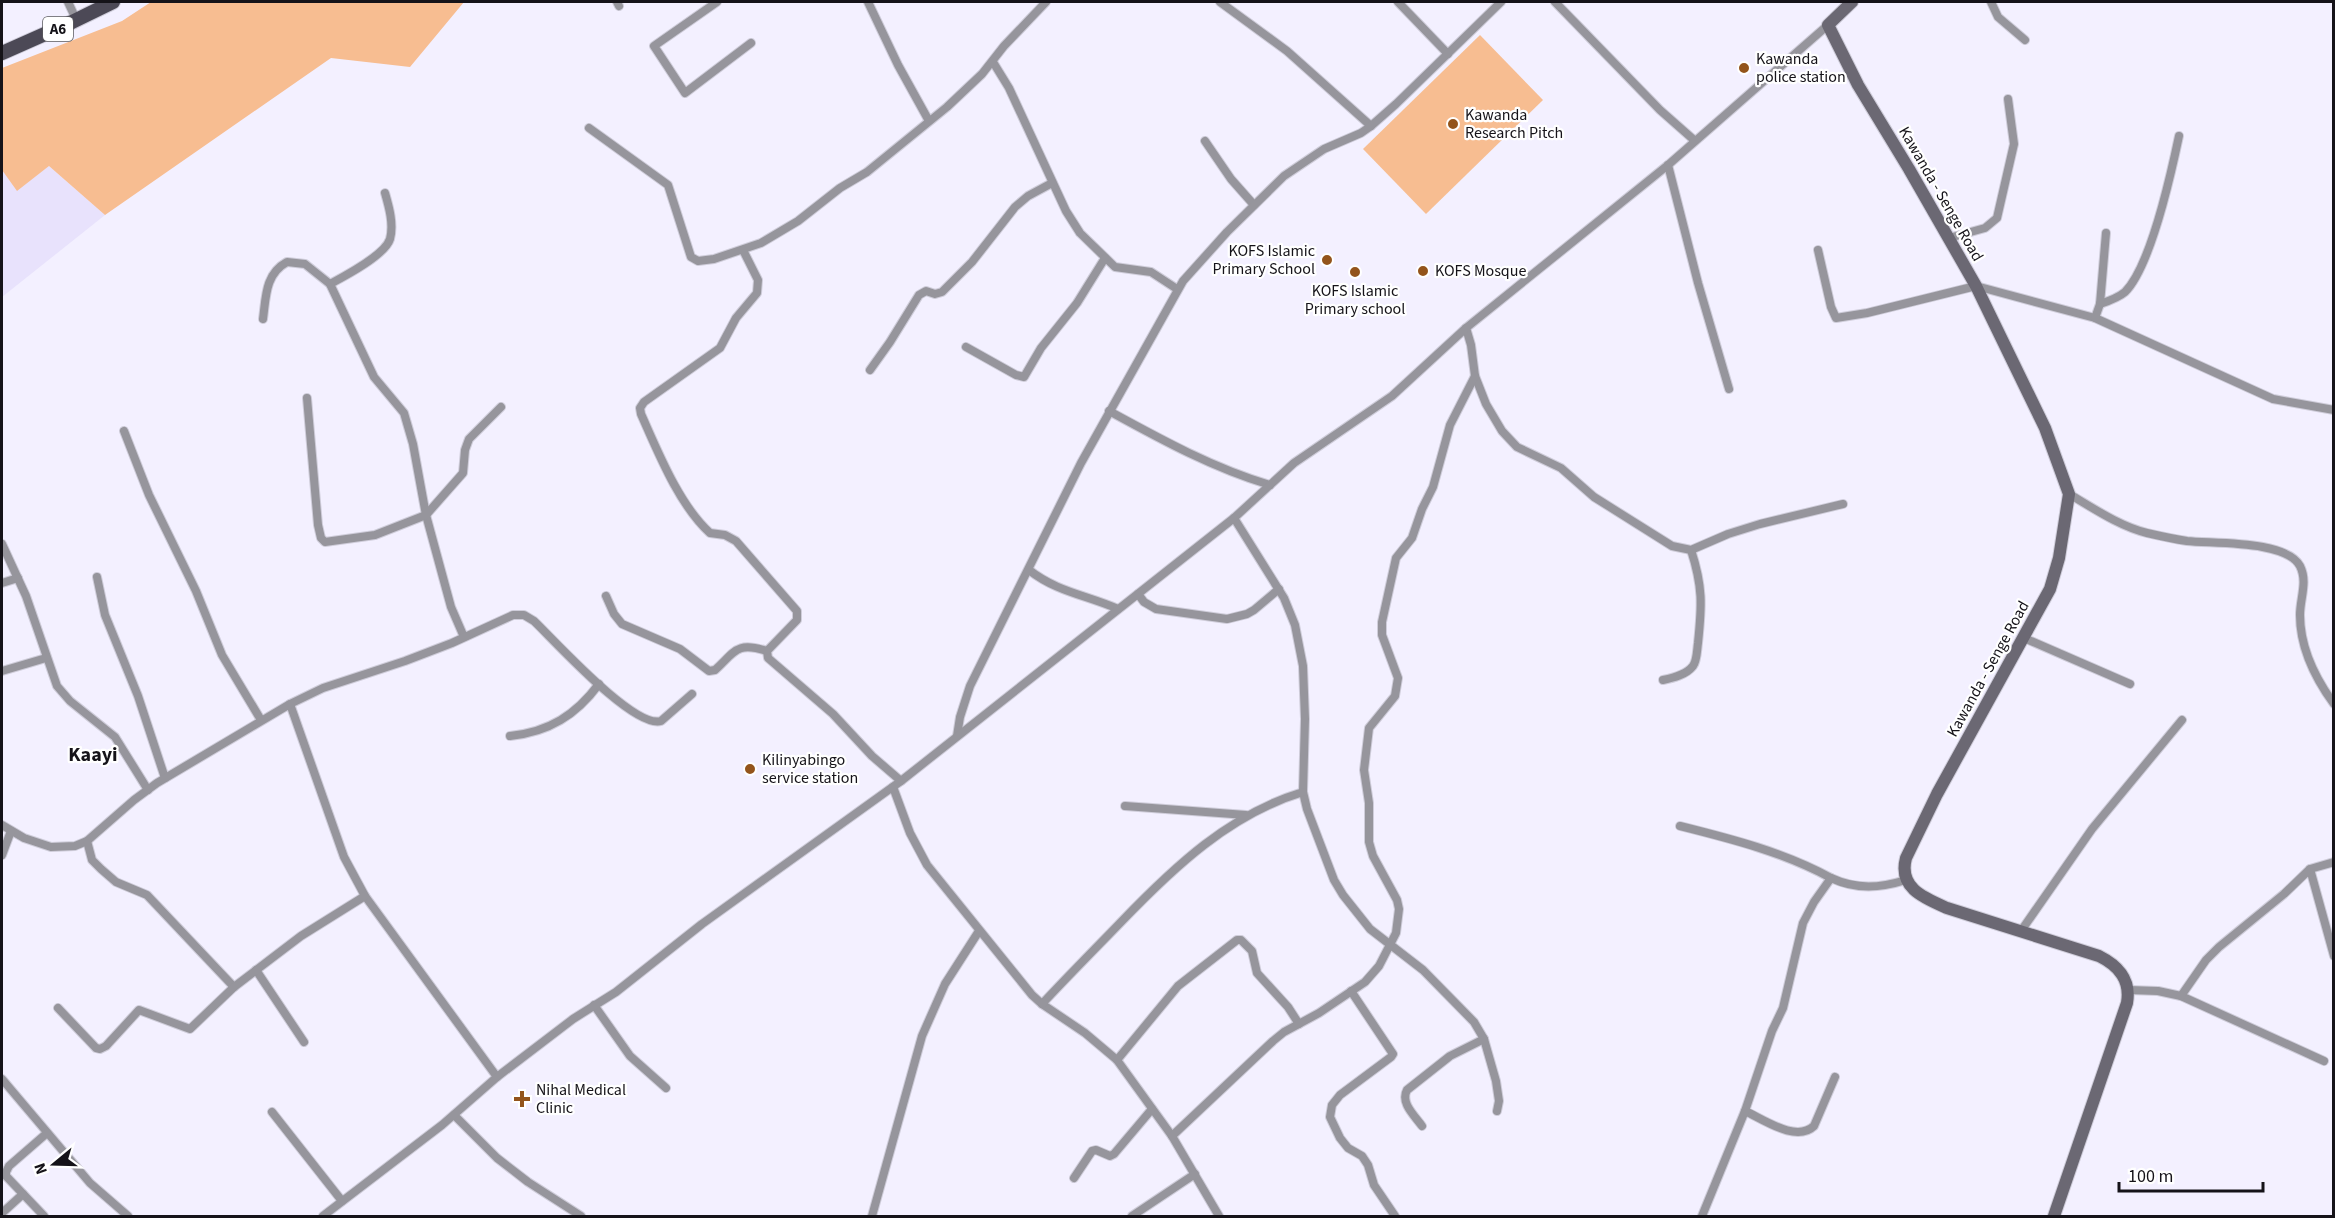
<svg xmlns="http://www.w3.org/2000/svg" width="2335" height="1218" font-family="'Source Sans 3',sans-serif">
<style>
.built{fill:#e8e2fc}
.green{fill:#f7bd91}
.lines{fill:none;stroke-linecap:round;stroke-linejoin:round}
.street-casing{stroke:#cfcdda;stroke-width:10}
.secondary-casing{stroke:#cfcdda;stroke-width:14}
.primary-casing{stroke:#cfcdda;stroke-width:16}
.street{stroke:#96959c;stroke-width:8}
.secondary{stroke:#6b6873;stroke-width:12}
.primary{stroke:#4c4956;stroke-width:14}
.poi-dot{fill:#93541b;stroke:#fff;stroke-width:2}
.labels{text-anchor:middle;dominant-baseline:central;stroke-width:4.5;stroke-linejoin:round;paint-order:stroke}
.shield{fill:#fff;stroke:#5b5a5e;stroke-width:1.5}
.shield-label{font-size:15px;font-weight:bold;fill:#151319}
.poi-label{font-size:16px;fill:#151319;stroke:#fff;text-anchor:start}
.street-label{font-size:16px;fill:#151319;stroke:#fff}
.quarter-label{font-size:20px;font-weight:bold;fill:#151319;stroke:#fff}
</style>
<rect width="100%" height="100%" fill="#f3f0ff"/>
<path class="built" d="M 49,166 L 105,215 L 2,297 L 2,170 L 17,190 Z"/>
<g class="green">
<path d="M 151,2 L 464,2 L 410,67 L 331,58 L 105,215 L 49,166 L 17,191 L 2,170 L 2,68 L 122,21 Z"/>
<path d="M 1480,35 L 1543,100 L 1426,214 L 1363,149 Z"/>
</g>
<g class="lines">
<g class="street-casing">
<g id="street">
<path d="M 68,2 L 75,17 L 72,22"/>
<path d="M 617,2 L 619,6"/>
<path d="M 717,2 L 654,46 L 685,93 L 751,43"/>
<path d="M 868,2 L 898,65 L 929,121"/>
<path d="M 1220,2 L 1287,51 L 1371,126"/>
<path d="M 1398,2 L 1448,54"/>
<path d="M 1555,2 L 1660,110 L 1694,140"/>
<path d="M 1991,2 L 1998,17 L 2025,40"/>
<path d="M 993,62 L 1009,88 L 1066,211 L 1080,233 L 1115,267 L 1151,272 L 1177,289"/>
<path d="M 589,128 L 668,185 L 691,257 L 698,261 L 714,259 L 761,243 L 798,221 L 840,188 L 867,172 L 947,107 L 982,74 L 1004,46 L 1046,2"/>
<path d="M 1205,141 L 1231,179 L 1254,205"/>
<path d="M 1668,165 L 1698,283 L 1729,389"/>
<path d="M 1949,238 L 1985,228 L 1997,218 L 2014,144 L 2008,99"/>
<path d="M 743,250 L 758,280 L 757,293 L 736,318 L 720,348 L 644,402 L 640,408 L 641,414 C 658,452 679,505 710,533 L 725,535 L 736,541 L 797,611 L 797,620 L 767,651 L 768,658 L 833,714 L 872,756 L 901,781"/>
<path d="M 1818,250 L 1831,307 L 1836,318 L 1867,313 L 1976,286 L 2095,318 L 2273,399 L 2334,410"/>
<path d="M 330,284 C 345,276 385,255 390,239 C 394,224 389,207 385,193"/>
<path d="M 2100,304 C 2109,301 2118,298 2125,292 C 2151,266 2171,174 2179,136"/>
<path d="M 2095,318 L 2100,304 L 2106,233"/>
<path d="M 263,319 C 266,297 265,274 287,262 L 305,264 L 330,284 L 374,377 L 404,413 L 413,444 L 426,515 L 451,607 L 464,637"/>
<path d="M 1466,328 L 1471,345 L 1475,376 L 1486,404 L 1502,431 L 1517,447 L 1561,468 L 1594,497 L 1672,546 L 1691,550 L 1728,534 L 1760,524 L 1843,504"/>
<path d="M 966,347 L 1016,375 L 1024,377 L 1041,348 L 1077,303 L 1105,258"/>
<path d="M 870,370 L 890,342 L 919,295 L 926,291 L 935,294 L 942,292 L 972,262 L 1015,207 L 1028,196 L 1052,183"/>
<path d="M 307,398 L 318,525 L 321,538 L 325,542 L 375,535 L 426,515 L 463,473 L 465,450 L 469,439 L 501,407"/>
<path d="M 1109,411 C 1162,440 1213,468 1270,485"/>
<path d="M 124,431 L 149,495 L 196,591 L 222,655 L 261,720"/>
<path d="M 2069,494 C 2093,508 2119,526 2147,533 C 2160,536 2174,539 2187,541 C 2213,544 2286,540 2300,566 C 2308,582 2300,598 2300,615 C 2300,647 2315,678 2334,704"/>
<path d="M 1234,518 L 1284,598 L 1295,625 L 1303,666 L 1305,719 L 1303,792 L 1307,809 L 1334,880 L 1343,895 L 1370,929 L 1423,970 L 1474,1022 L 1484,1039 L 1496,1081 L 1499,1101 L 1497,1111"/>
<path d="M 2,544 L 26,596 L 57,686 L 70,701 L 115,737 L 148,790"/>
<path d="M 1029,570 C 1057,592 1086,595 1118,609"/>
<path d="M 97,577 L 105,615 L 138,696 L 165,778"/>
<path d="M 2,583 L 18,578"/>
<path d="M 1138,594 L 1144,602 L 1156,609 L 1227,619 L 1247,614 L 1254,610 L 1279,589"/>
<path d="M 606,596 L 614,614 L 622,624 L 680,649 L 709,671 L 715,670 C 735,652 736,641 767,651"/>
<path d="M 2024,638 L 2130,684"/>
<path d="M 2,671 L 46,658"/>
<path d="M 1663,680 C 1673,678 1686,675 1693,666 C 1697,661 1697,650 1698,643 C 1702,605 1703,587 1691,550"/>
<path d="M 290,704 L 344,857 L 365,896 L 497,1077"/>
<path d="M 510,736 C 549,732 576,715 599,684"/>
<path d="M 957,736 L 960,717 L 970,686 L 1081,463 L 1183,281 L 1227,232 L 1284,176 L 1324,149 L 1361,133 L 1371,126 L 1396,104 L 1501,2"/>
<path d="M 893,787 L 910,833 L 927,865 L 1032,995 L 1042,1004 L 1085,1033 L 1117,1060 L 1172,1136 L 1219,1216"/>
<path d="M 1125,806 L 1246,815"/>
<path d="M 2,825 L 24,838 L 51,847 L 75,846 L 87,841 L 134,800 L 157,783 L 290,704 L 323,688 L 405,661 L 452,643 L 513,615 L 524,615 L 534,621 C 555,641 634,729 661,721 L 692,694"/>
<path d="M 1680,826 C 1732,839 1783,852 1831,878"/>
<path d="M 87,841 L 92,860 L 101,869 L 116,882 L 147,895 L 234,987"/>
<path d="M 2,855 L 11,831"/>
<path d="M 2310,869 L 2334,956"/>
<path d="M 2021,931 L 2092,829 L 2182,720"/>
<path d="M 256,970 L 304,1042"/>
<path d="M 2129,990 L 2158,991 L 2181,996 L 2324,1061"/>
<path d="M 1351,991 L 1393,1054 L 1391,1057 L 1340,1095 L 1332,1105 L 1330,1117 L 1340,1138 L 1348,1148 L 1362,1156 L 1368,1165 L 1374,1185 L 1395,1216"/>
<path d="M 2181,996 L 2206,960 L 2219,947 L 2284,894 L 2310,869 L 2334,862"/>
<path d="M 1042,1004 C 1068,976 1095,949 1122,921 C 1174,867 1230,814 1303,792"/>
<path d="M 594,1005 L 630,1056 L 666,1088"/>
<path d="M 58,1008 L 96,1048 L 100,1049 L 106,1046 L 139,1010 L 190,1029 L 234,987 L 301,936 L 365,896"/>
<path d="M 1117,1060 L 1178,986 L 1237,940 L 1241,940 L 1252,951 L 1257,973 L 1288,1007 L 1299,1024"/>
<path d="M 2,1079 L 90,1183 L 128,1216"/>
<path d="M 1745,1111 C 1763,1119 1796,1143 1814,1126 L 1835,1077"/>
<path d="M 272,1112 L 342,1201"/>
<path d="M 454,1115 L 497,1158 L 528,1182 L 581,1216"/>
<path d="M 1422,1126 C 1415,1116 1400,1103 1407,1090 L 1450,1056 L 1484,1039"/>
<path d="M 1172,1136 L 1273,1041 L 1284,1032 L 1319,1013 L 1365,982 L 1379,966 L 1396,933 L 1399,909 L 1397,900 L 1373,856 L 1369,842 L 1369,803 L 1364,770 L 1369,728 L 1395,696 L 1398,678 L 1382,635 L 1382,622 L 1396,558 L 1412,538 L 1422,509 L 1433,487 L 1450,425 L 1475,376"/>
<path d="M 1074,1178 L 1092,1151 L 1096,1150 L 1110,1156 L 1114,1154 L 1152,1109"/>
<path d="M 2,1213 L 23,1194"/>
<path d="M 44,1216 L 6,1176 L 6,1172 L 9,1166 L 47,1133"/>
<path d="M 323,1216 L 442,1125 L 497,1077 L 573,1019 L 616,992 L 702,924 L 901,781 L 1234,518 L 1294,463 L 1392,396 L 1466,328 L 1668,165 L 1828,25"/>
<path d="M 872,1216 L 922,1036 L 945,984 L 979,931"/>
<path d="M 1132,1216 L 1195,1174"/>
<path d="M 1702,1216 L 1745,1111 L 1772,1031 L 1783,1008 L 1803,923 L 1814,902 L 1831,878 C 1857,890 1880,888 1906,880"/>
</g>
</g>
<g class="secondary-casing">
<path id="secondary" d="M 1852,2 L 1828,25 L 1858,85 L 1909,169 L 1976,286 L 2045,428 L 2069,494 L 2059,558 L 2050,589 L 1937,794 L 1906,858 C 1898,888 1924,898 1947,908 L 2099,956 C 2119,966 2131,980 2127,1003 L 2054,1216"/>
</g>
<g class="primary-casing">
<path id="primary" d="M 2,53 L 72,22 L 113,2"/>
</g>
<use href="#street" class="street"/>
<use href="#secondary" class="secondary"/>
<use href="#primary" class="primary"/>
</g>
<g class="poi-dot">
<circle cx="1744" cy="68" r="6"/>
<circle cx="1453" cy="124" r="6"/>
<circle cx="1327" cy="260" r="6"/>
<circle cx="1423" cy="271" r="6"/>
<circle cx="1355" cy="272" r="6"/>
<circle cx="750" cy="769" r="6"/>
<path d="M519 1090h6v6h6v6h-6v6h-6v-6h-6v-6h6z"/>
</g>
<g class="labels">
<rect class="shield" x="43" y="17" width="30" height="24" rx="4.5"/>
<g class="shield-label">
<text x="58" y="29">A6</text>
</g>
<g class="poi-label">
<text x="1756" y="59">Kawanda<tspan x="1756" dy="18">police station</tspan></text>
<text x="1465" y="115">Kawanda<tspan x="1465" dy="18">Research Pitch</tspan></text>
<text x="1315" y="251" text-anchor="end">KOFS Islamic<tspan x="1315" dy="18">Primary School</tspan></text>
<text x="1435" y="271">KOFS Mosque</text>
<text x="1355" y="291" text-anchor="middle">KOFS Islamic<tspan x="1355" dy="18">Primary school</tspan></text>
<text x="762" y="760">Kilinyabingo<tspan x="762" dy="18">service station</tspan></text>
<text x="536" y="1090">Nihal Medical<tspan x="536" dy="18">Clinic</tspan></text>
</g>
<g class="street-label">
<text transform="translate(1941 194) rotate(60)">Kawanda - Senge Road</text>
<text transform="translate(1988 669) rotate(-61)">Kawanda - Senge Road</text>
</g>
<g class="quarter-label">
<text x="93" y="755">Kaayi</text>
</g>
</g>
<rect width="2335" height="1218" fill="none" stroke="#151319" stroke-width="6"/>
<g transform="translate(54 1164) rotate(251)" stroke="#ffffff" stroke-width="4.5" paint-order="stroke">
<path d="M0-4.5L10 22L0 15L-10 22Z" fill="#151319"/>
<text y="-9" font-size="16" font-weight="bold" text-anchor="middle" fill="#151319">N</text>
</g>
<path d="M2119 1182v9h144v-9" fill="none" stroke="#151319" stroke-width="3"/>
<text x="2128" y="1182" font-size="18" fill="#151319" stroke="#ffffff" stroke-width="4.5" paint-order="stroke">100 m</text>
</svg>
